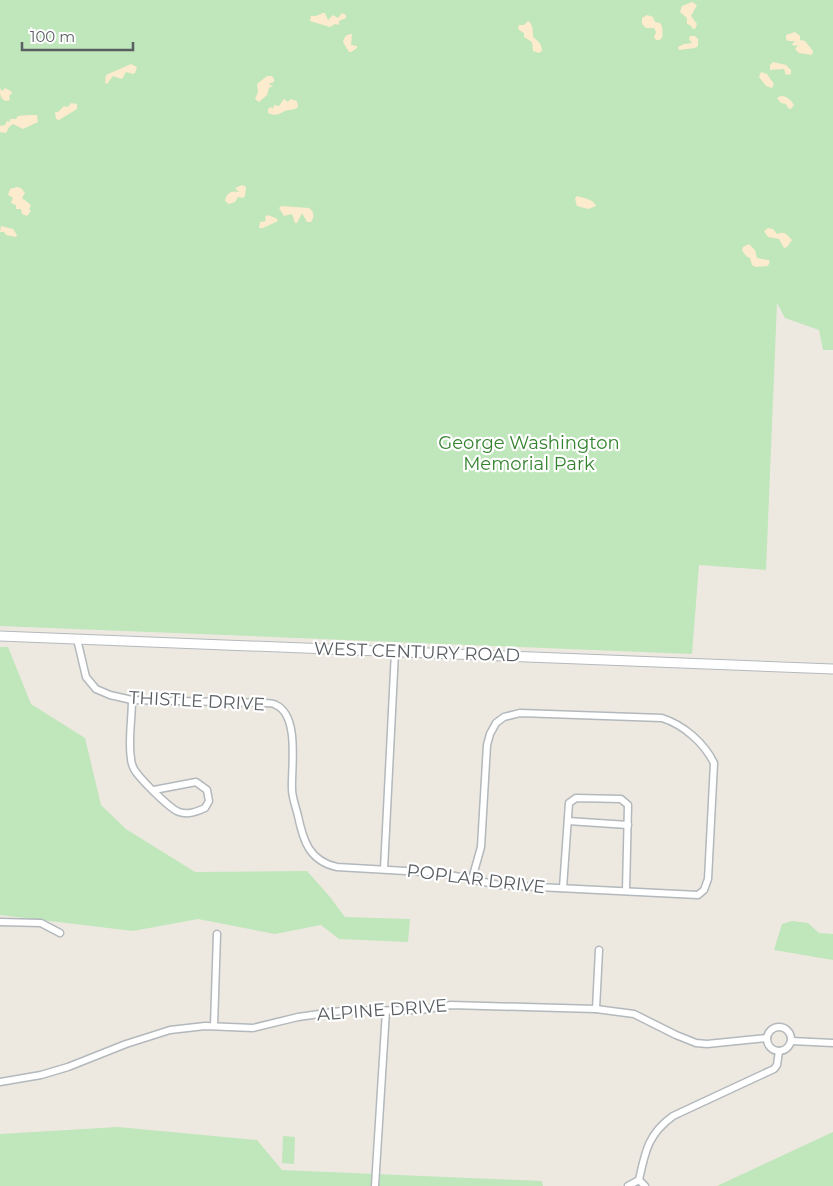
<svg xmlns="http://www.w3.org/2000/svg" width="833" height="1186" font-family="Montserrat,sans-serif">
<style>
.green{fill:#c0e6bb}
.sand{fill:#fcebcc}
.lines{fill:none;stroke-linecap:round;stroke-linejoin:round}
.minor-casing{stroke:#b3b8bc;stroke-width:9}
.secondary-casing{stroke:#b4b9be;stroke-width:11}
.minor{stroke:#fff;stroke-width:6}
.secondary{stroke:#fff;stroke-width:9}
.labels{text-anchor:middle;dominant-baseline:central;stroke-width:4.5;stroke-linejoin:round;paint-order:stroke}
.park-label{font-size:18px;fill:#35832f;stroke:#fff}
.street-label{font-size:18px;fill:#595e62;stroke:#fff}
</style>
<rect width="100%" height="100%" fill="#ede9e0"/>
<g class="green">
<path d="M 0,0 L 833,0 L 833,350 L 823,350 L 819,330 L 785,318 L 777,303 L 766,570 L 699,565 L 692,654 L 0,626 Z"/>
<path d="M 0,647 L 8,647 L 31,704 L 85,738 L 101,805 L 126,829 L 195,872 L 307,871 L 330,897 L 345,917 L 410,919 L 408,942 L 339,939 L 321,925 L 275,934 L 198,919 L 133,931 L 0,915 Z"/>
<path d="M 792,921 L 808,923 L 819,933 L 833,934 L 833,960 L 774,950 L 782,924 Z"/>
<path d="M 118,1127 L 257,1140 L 282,1170 L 542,1181 L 543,1186 L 0,1186 L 0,1134 Z"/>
<path d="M 833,1132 L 833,1186 L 717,1186 Z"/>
<path d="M 283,1136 L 295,1137 L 294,1164 L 282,1163 Z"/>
</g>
<g class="sand">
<path d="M 692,2 L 697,5 L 691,16 L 697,24 L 695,29 L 693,29 L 690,25 L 687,24 L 687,18 L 680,12 L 682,6 Z"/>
<path d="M 323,13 L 325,13 L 328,20 L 333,15 L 338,18 L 342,13 L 346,15 L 346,18 L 339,21 L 339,25 L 335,24 L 330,27 L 310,21 L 311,16 L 316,16 Z"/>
<path d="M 647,15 L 653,17 L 655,22 L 660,23 C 663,27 663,33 662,38 L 659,40 L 656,40 L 654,37 L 656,32 L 654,28 L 646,28 L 642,24 L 642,18 Z"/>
<path d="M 528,21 C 533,24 533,31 533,37 C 538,41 542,44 542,51 L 539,53 L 533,51 L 532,42 L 524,37 L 524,33 L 519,30 L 518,28 L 519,25 L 524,25 Z"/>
<path d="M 795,32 L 800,36 L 800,40 L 805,41 L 813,51 L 812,55 L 799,53 L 795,49 L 798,45 L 794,46 L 792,44 L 795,41 L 788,41 L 786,39 L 786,35 Z"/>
<path d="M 352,34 L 351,45 L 357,46 L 357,48 L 351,52 L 349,52 L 343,42 C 344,37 346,34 352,34 Z"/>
<path d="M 690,36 L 695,36 L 698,39 L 698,46 L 695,48 L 679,50 L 678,47 L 684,44 L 692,43 L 689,39 Z"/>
<path d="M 773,62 L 786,65 L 791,70 L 791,74 L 786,75 L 784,69 L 770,70 L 770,65 Z"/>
<path d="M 131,64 L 137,67 L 135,73 L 133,74 L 126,72 L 122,79 L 113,76 L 107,84 L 105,83 L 106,75 Z"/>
<path d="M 761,72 L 767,74 L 774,84 L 772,88 L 766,86 L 759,77 Z"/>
<path d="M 267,76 L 272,76 L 274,79 L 274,82 L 268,84 L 273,86 L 269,88 L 267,95 L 259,102 L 255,99 L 258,92 L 257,84 Z"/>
<path d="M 0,88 L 2,91 L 5,88 L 11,91 L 12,93 L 9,96 L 10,100 L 5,101 C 0,98 0,94 0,88 Z"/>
<path d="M 781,96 C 787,96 791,100 794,105 L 791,109 L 788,108 L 786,104 L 781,103 L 777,98 Z"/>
<path d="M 284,99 L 288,102 L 290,99 L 297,101 L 298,107 C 293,111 290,109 285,111 C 278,115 275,116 268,113 L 268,109 L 271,107 L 273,109 L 274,105 L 279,106 Z"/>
<path d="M 71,103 L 77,104 L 77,109 L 59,120 L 56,119 L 55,112 L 58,112 L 64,106 L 68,107 Z"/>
<path d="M 29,115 L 37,115 L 38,122 L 23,129 L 13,124 L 9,127 L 6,133 L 0,132 L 0,126 L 5,125 L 7,121 L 10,122 L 10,119 L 16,119 L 18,116 Z"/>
<path d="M 242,185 L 245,186 L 246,188 L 245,196 L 243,198 L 238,197 L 235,202 L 229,204 L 225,201 C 226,193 232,190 239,192 L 235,188 Z"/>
<path d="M 17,187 L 21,188 L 25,193 L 22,198 L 31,205 L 29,209 L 31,211 L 27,216 L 22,214 L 21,209 L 16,209 L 16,205 L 11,203 L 13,198 L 8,195 L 10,189 Z"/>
<path d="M 577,196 C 584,198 593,199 596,206 L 588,209 L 577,206 L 575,199 Z"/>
<path d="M 281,206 L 309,208 C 314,211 315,217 311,222 L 307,222 L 302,213 L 297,223 L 295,223 L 292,214 L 284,216 L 279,208 Z"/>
<path d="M 267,215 L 276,218 L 278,221 L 263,228 L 259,228 L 260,222 L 266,221 L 265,217 Z"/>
<path d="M 1,226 L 13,229 L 17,235 L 16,237 L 6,235 L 4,232 L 0,232 Z"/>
<path d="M 768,228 L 773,229 L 777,234 C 785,231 786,234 792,240 L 787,247 L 784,248 L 779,239 L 768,237 L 764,231 Z"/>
<path d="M 749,244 L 755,250 L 757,258 L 768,260 L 770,261 L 768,266 L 755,267 L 752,265 L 750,258 L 746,256 L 742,250 L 743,247 Z"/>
</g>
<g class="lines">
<g class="minor-casing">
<g id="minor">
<path d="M 77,639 L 86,677 L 96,689 L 110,695 L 132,700 L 265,703 C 268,703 273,703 276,705 C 300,716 291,768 292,789 C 292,798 296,807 298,816 C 303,840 309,861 337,867 L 440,873 L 499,885 L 698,895 L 704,890 L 708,879 L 714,763 C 704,743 684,725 662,718 L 520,713 L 504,717 L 496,723 L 490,734 L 487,745 L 481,847 L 472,879"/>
<path d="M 132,700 C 132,717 128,743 131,758 C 131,762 133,767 134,769 C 139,778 170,809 179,812 C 188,815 196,812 205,808 L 209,801 L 207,790 L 196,782 L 154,790"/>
<path d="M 568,821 L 628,825"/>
<path d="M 384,869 L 395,652"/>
<path d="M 563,888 L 569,803 L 576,798 L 621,799 L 628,805 L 626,891"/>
<path d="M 0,922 L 41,923 L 60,933"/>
<path d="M 596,1009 L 599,950"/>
<path d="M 214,1026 L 217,934"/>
<circle cx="779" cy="1039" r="12"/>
<path d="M 791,1041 L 833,1043"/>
<path d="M 0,1082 L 41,1075 L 68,1067 L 126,1044 L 170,1030 L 205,1026 L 253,1028 L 298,1017 L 341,1011 L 421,1010 L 451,1005 L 596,1009 L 634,1014 L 676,1035 L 696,1043 L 707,1044 L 767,1038"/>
<path d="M 639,1180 C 645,1152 648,1134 673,1116 L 774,1069 L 777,1065 L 779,1051"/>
<path d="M 639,1180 L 645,1186"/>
<path d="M 375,1186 L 386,1011"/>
<path d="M 628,1186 L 639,1180"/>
</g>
</g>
<g class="secondary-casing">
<path id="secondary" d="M 0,636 L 833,669"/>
</g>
<use href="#minor" class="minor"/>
<use href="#secondary" class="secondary"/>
</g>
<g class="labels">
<g class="park-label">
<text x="529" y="443">George Washington<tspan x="529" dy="21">Memorial Park</tspan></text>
</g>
<g class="street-label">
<text transform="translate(417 652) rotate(2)">WEST CENTURY ROAD</text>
<text transform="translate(197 701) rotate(3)">THISTLE DRIVE</text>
<text transform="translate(476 879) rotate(7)">POPLAR DRIVE</text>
<text transform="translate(382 1010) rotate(-4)">ALPINE DRIVE</text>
</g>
</g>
<path d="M22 42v8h111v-8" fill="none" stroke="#595e62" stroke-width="2.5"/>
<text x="30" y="42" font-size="15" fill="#595e62" stroke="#ffffff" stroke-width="4" paint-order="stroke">100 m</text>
</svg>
